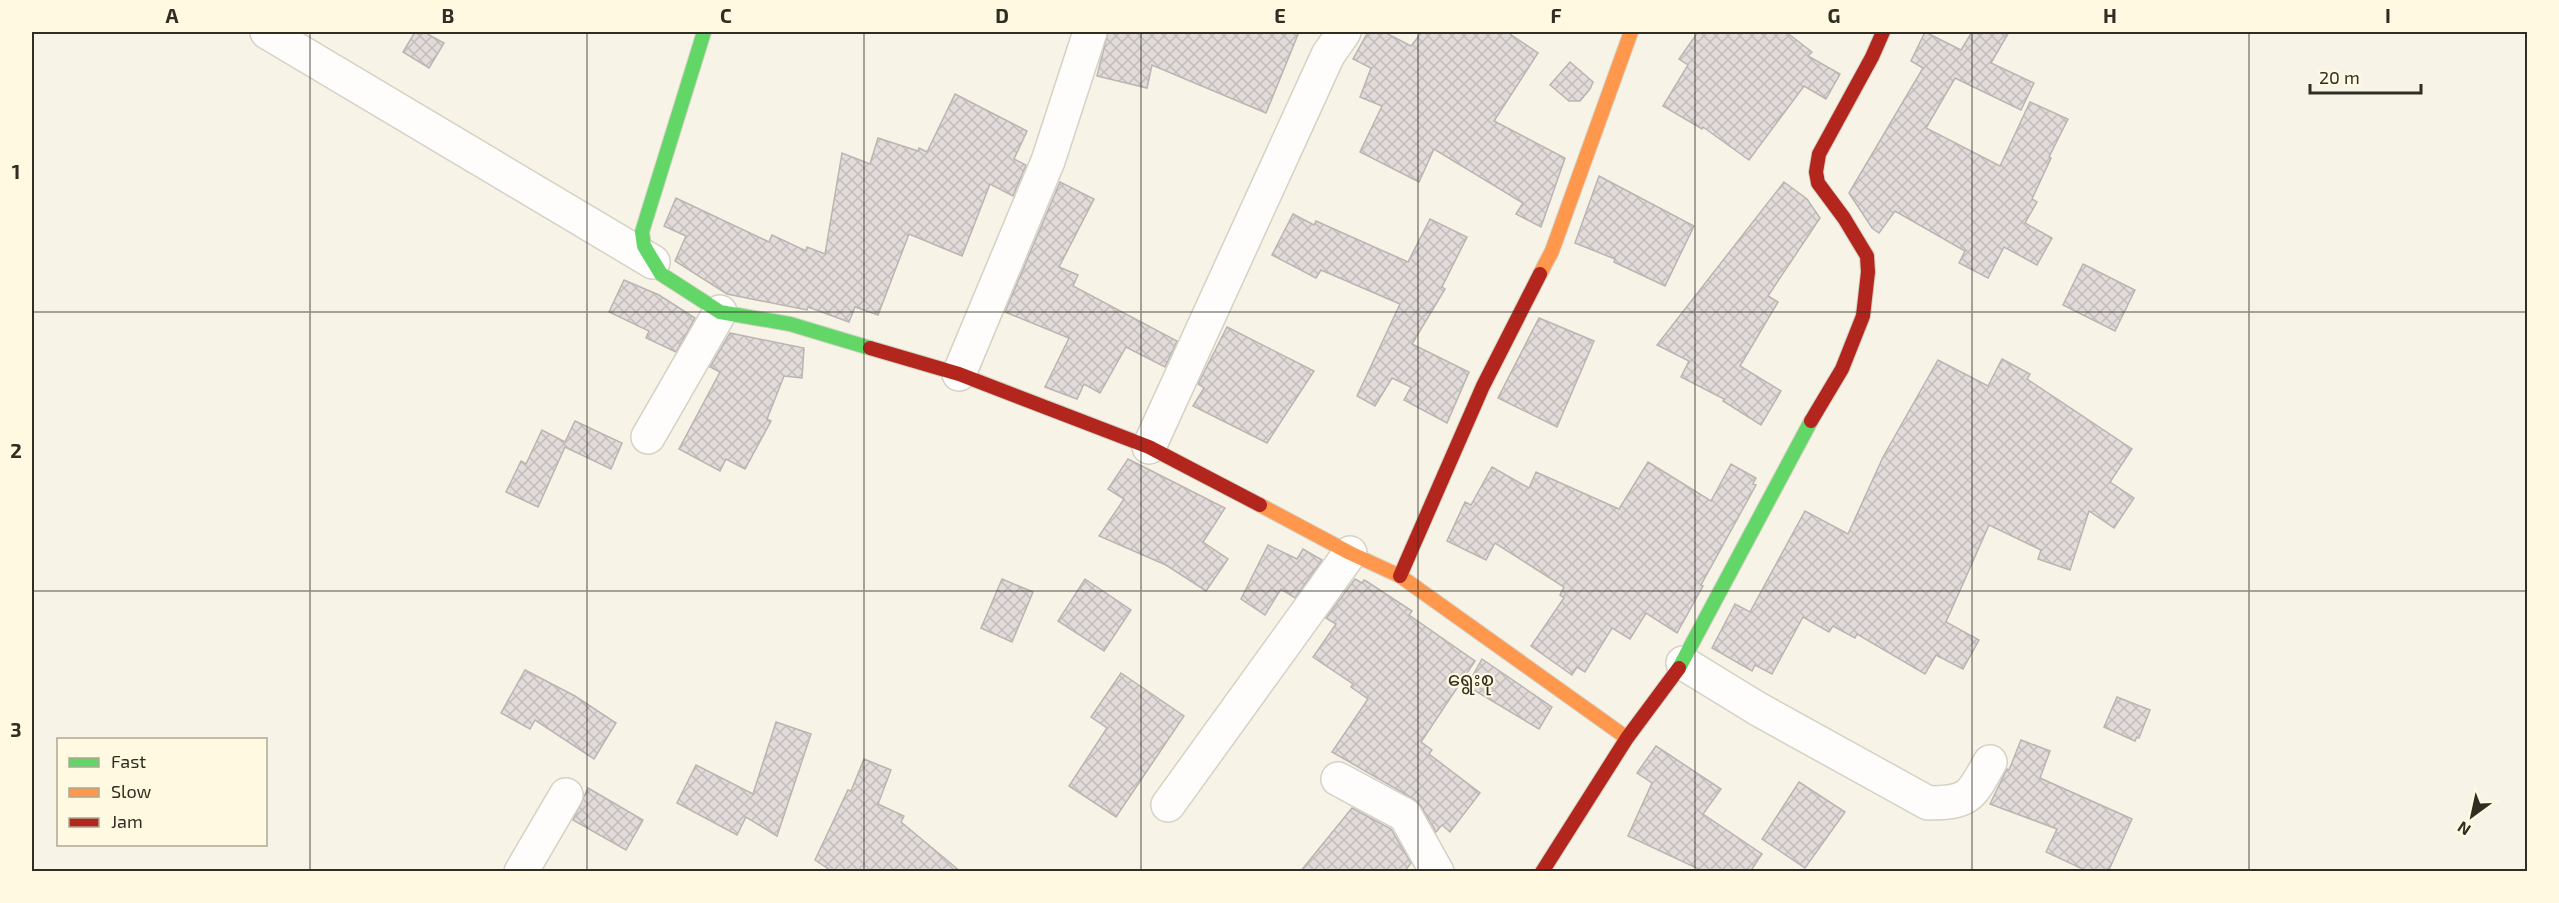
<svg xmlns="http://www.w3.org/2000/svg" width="2559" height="903" font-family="'Exo 2','Noto Sans Myanmar',sans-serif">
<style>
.building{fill:url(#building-cross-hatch);stroke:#bab4b2;stroke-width:1.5}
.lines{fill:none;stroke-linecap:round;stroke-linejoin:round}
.street-casing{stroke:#d4d1c5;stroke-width:36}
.fast-casing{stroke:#d4d1c5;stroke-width:16}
.slow-casing{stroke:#d4d1c5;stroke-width:16}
.jam-casing{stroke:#d4d1c5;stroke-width:16}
.street{stroke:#fefdfb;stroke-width:33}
.fast{stroke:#63d668;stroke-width:14}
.slow{stroke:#ff974d;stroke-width:14}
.jam{stroke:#b3261e;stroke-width:14}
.grid{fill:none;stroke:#302e22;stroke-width:1.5;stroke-opacity:0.55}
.labels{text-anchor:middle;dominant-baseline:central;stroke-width:4.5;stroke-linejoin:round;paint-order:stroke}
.quarter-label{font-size:20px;fill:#302e22;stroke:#fef9e0}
.neatline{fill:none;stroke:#302e22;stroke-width:2}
.grid-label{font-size:20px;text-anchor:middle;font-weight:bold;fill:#302e22}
</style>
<defs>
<pattern id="building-cross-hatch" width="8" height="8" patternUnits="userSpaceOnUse" patternTransform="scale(1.5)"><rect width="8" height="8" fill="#e2dbd9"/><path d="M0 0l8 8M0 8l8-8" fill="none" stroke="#c2bcba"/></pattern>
</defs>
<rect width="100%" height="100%" fill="#f7f4e7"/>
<g class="building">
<path d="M 415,32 L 424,32 L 444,43 L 429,68 L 403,52 Z"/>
<path d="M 1108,32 L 1299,32 L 1266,113 L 1152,65 L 1147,88 L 1097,76 Z"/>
<path d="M 1368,32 L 1384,32 L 1411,46 L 1422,32 L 1507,32 L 1538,53 L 1494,121 L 1565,158 L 1541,227 L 1516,214 L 1523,203 L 1434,149 L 1419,182 L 1360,152 L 1382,106 L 1360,97 L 1371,68 L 1353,59 Z"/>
<path d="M 1698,32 L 1786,32 L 1812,52 L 1808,56 L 1840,74 L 1826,99 L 1804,86 L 1749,160 L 1703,127 L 1702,129 L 1663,106 L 1688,65 L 1679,59 Z"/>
<path d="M 1925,32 L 1961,50 L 1972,32 L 2009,32 L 1991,63 L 2034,83 L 2021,110 L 1955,78 L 1926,128 L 2000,166 L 2030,102 L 2068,119 L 2049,157 L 2051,158 L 2032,199 L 2037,202 L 2025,223 L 2052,238 L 2037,265 L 2004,247 L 1988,278 L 1959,263 L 1965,251 L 1895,211 L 1879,233 L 1872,228 L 1849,193 L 1923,68 L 1911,61 Z"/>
<path d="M 1570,62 L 1593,82 L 1590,89 L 1580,101 L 1569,101 L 1550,85 Z"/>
<path d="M 955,94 L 1027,131 L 1014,159 L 1026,165 L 1013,196 L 990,184 L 962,256 L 909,234 L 878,315 L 855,307 L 849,322 L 808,307 L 807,310 L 727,294 L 675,261 L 686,236 L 664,226 L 676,198 L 769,242 L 772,235 L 806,251 L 807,247 L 825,254 L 842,153 L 870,164 L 878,138 L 918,151 L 919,148 L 927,152 Z"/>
<path d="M 1599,176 L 1694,226 L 1665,286 L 1614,262 L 1615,259 L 1575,243 Z"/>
<path d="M 1060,182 L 1094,199 L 1059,267 L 1078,275 L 1073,286 L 1177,341 L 1165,367 L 1126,347 L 1100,393 L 1084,384 L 1077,399 L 1045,387 L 1069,338 L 1005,312 Z"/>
<path d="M 1784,182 L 1807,199 L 1820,218 L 1768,296 L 1778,302 L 1740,366 L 1781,391 L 1761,425 L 1723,401 L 1724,399 L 1681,377 L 1689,361 L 1657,345 Z"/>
<path d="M 1293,214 L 1314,225 L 1316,221 L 1408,262 L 1430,219 L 1467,237 L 1442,287 L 1445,289 L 1412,344 L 1469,372 L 1447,423 L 1404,400 L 1411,387 L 1392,378 L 1375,406 L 1357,396 L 1400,304 L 1321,270 L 1316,278 L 1272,255 Z"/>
<path d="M 2083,264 L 2135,290 L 2115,331 L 2063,305 Z"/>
<path d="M 624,280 L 659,295 L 695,318 L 676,352 L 646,338 L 649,331 L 609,312 Z"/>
<path d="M 1539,318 L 1594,341 L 1557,427 L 1498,398 Z"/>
<path d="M 1227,327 L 1314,371 L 1267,443 L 1193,406 L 1204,388 L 1198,384 Z"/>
<path d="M 730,333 L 804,348 L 802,378 L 784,376 L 767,419 L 771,421 L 745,469 L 726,459 L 720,471 L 679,449 L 720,372 L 710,367 Z"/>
<path d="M 2002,359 L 2030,374 L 2027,379 L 2132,449 L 2110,482 L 2134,498 L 2114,528 L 2089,511 L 2070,570 L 2038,559 L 2041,550 L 1989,525 L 1946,622 L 1979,640 L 1963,669 L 1936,655 L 1925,674 L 1857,634 L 1855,638 L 1833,626 L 1829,632 L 1803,617 L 1772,674 L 1755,665 L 1752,671 L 1712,648 L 1735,604 L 1750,612 L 1805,511 L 1848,534 L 1883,457 L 1938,360 L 1988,386 Z"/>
<path d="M 575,421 L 622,443 L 611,469 L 565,447 L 538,507 L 506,492 L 521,461 L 526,464 L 542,430 L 565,442 Z"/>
<path d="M 1128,459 L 1225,508 L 1203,542 L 1228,559 L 1206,591 L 1166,565 L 1099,536 L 1124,499 L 1108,489 Z"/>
<path d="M 1648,462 L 1711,501 L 1731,464 L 1756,478 L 1753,484 L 1756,485 L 1701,585 L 1703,586 L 1677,633 L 1646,613 L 1630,639 L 1612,628 L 1585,672 L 1577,667 L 1572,675 L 1531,646 L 1564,598 L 1560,595 L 1564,587 L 1495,543 L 1486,560 L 1447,541 L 1465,502 L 1471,505 L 1492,467 L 1529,488 L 1536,472 L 1619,509 Z"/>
<path d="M 1268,545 L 1297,559 L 1303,549 L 1322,560 L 1295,598 L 1281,589 L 1265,615 L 1241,599 Z"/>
<path d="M 1002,579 L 1033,592 L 1012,642 L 981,628 Z"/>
<path d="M 1085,579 L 1131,610 L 1104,651 L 1058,621 Z"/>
<path d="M 1355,579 L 1362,583 L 1364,580 L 1366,581 L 1412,611 L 1409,615 L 1475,661 L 1421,742 L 1432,750 L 1429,754 L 1480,793 L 1450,832 L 1442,825 L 1436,832 L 1421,806 L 1414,799 L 1332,752 L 1368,699 L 1351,687 L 1353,684 L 1313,657 L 1336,624 L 1326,618 Z"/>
<path d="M 1482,659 L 1552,707 L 1539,729 L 1467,686 Z"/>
<path d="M 525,670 L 575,696 L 616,723 L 594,759 L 535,720 L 530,729 L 501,713 Z"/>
<path d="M 1121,673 L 1184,716 L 1116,817 L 1069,786 L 1107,728 L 1091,717 Z"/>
<path d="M 2117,697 L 2150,710 L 2139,738 L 2137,737 L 2135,741 L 2104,727 Z"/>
<path d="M 776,722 L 811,734 L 777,836 L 746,817 L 737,835 L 677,803 L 696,765 L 753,794 Z"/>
<path d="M 2021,740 L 2050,751 L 2040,778 L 2132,819 L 2108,872 L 2089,872 L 2046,852 L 2057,829 L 1990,804 L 2007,769 L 2009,770 Z"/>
<path d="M 1656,746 L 1721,789 L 1703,814 L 1762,854 L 1750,872 L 1705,872 L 1628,836 L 1652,783 L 1637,773 Z"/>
<path d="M 864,759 L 891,770 L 878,804 L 904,816 L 901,822 L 961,872 L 833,872 L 815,860 L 848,790 L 851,791 Z"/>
<path d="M 1799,782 L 1845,812 L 1805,868 L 1762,839 Z"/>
<path d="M 588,788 L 643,820 L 626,850 L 573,820 Z"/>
<path d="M 1352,808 L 1391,829 L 1411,863 L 1404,872 L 1300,872 Z"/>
</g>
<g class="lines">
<g class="street-casing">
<g id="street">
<path d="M 267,32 L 653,262"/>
<path d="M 959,374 L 1048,161 L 1090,32"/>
<path d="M 648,437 L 720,312"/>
<path d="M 1149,447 L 1328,55 L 1344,32"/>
<path d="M 1683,663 L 1758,709 L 1928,803 C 1970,803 1971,796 1990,762"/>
<path d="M 1338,779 L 1405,815 L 1437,872"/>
<path d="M 1168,805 L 1350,553"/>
<path d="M 521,872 L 566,795"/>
</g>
</g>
<g class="fast-casing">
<g id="fast">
<path d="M 704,32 L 642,232 L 644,246 L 661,274 L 720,312 L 790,324 L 870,348"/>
<path d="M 1679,668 L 1811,421"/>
</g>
</g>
<g class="slow-casing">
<g id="slow">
<path d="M 1540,274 L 1552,251 L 1631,32"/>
<path d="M 1260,505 L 1350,553 L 1400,576 L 1627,738"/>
</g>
</g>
<g class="jam-casing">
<g id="jam">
<path d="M 870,348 L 959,374 L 1149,447 L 1260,505"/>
<path d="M 1811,421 L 1842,369 L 1863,316 L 1868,272 L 1867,256 L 1844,218 L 1818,183 L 1816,172 L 1819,154 L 1872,57 L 1883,32"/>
<path d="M 1400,576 L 1483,386 L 1540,274"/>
<path d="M 1542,872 L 1627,738 L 1679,668"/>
</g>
</g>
<use href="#street" class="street"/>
<use href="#fast" class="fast"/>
<use href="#slow" class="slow"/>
<use href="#jam" class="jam"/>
</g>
<path class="grid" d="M 310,32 L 310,872M 587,32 L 587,872M 864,32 L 864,872M 1141,32 L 1141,872M 1418,32 L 1418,872M 1695,32 L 1695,872M 1972,32 L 1972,872M 2249,32 L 2249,872M 32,312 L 2528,312M 32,591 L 2528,591"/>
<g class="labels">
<g class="quarter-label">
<text x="1471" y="678">ရွေးစု</text>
</g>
</g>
<rect width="2559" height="903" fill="none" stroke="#fef9e0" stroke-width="66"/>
<rect x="57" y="738" width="210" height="108" fill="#fef9e0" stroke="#aca894" stroke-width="1.5"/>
<rect x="69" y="758" width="30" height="9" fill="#63d668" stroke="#aca894" stroke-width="1.5"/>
<text x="111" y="768" font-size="18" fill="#302e22">Fast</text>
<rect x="69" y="788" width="30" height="9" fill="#ff974d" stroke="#aca894" stroke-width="1.5"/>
<text x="111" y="798" font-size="18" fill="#302e22">Slow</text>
<rect x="69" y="818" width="30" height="9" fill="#b3261e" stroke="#aca894" stroke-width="1.5"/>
<text x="111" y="828" font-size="18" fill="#302e22">Jam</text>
<g transform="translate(2472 816) rotate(213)" stroke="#fef9e0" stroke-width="4.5" paint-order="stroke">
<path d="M0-4.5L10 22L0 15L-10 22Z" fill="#302e22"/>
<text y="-9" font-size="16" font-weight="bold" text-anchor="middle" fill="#302e22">N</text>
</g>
<path d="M2310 84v9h111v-9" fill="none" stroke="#302e22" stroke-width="3"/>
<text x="2319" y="84" font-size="18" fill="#302e22" stroke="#fef9e0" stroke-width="4.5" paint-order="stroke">20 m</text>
<rect x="33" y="33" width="2493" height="837" class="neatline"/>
<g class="grid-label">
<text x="172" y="23">A</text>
<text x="448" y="23">B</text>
<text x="726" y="23">C</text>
<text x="1002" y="23">D</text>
<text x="1280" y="23">E</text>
<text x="1556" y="23">F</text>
<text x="1834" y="23">G</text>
<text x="2110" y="23">H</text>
<text x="2388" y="23">I</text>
<text x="16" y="179">1</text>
<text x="16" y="458">2</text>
<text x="16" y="737">3</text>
</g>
</svg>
